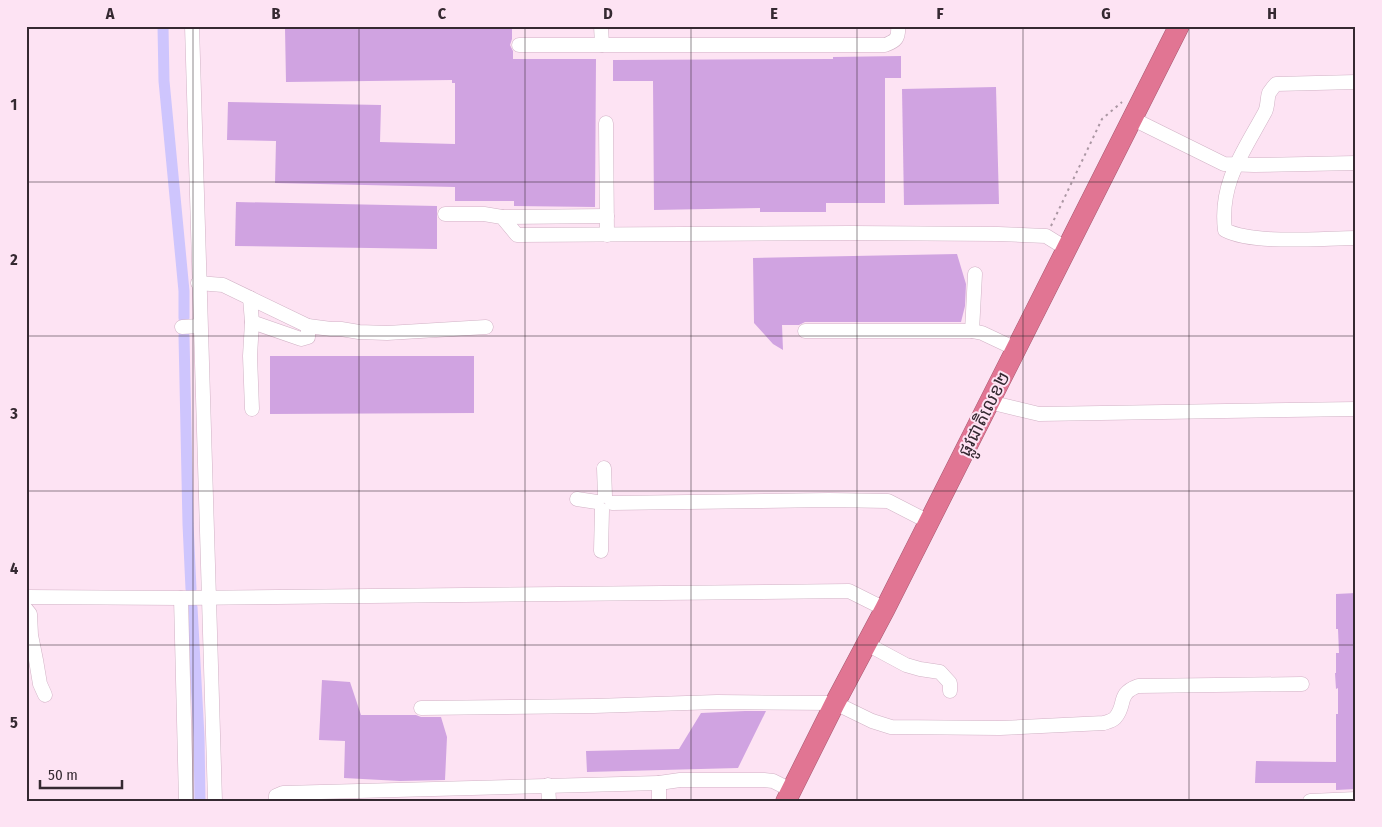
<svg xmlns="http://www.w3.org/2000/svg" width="1382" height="827" font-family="'Fira Sans Condensed','Noto Sans Khmer',sans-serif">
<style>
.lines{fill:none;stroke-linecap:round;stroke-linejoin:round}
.canal{stroke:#cec5fd;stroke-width:11}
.building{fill:#d0a3e1}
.minor-casing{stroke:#d1b2c5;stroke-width:15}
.highway-casing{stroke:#a55a71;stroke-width:21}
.path{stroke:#ab97a3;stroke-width:2;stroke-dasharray:2.5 4;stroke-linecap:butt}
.minor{stroke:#fff;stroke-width:14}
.highway{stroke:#e17593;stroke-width:20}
.grid{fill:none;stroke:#352931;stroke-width:1;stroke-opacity:0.55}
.labels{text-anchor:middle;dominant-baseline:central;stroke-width:4;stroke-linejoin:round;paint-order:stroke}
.street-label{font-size:18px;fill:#352931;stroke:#fde3f3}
.neatline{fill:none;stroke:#352931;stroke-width:2}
.grid-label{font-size:16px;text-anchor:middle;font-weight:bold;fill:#352931}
</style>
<rect width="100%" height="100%" fill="#fde3f3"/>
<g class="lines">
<g class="canal">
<path d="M 163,26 L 164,81 L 184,291 L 184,318"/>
<path d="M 184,336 L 188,524 L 191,589"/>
<path d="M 192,607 L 199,737 L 200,801"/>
</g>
</g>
<g class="building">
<path d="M 339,26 L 512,26 L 512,39 L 510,45 L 513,51 L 513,59 L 596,59 L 595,207 L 514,206 L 514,201 L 455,201 L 455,187 L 275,183 L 276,141 L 227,140 L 228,102 L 381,105 L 380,142 L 455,144 L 455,83 L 452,83 L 452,80 L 286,82 L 285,28 L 339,27 Z"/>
<path d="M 901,56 L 901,78 L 885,78 L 885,203 L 826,203 L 826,212 L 760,212 L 760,208 L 654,210 L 653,81 L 613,81 L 613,60 L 833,59 L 833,57 Z"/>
<path d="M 996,87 L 999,204 L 904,205 L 902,89 Z"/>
<path d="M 236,202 L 437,206 L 437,249 L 235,246 Z"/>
<path d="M 957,254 L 966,284 L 965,306 L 961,322 L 805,322 L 799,325 L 782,325 L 783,350 L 773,344 L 754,323 L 753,258 Z"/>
<path d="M 270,356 L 474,356 L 474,413 L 270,414 Z"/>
<path d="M 1356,593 L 1356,789 L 1336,790 L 1336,783 L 1255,783 L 1256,761 L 1336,762 L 1336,714 L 1338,714 L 1338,688 L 1336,689 L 1335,673 L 1336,673 L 1336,653 L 1339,653 L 1338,629 L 1336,629 L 1336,594 Z"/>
<path d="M 322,680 L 350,682 L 361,715 L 416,715 L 421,717 L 441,717 L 447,737 L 445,780 L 400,781 L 344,778 L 345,741 L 319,740 Z"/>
<path d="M 745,711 L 766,711 L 738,768 L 587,772 L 586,751 L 679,749 L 701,713 Z"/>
</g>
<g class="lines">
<g class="minor-casing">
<g id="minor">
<path d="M 192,26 C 198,284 209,543 215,801"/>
<path d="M 601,26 L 602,45"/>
<path d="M 519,45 L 885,45 C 896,41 899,38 898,26"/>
<path d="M 1356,82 L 1276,84 C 1274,86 1271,90 1269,93 C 1267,99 1268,106 1265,112 C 1244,151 1219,183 1225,230 C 1254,245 1322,238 1356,238"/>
<path d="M 1133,119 L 1224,164 L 1254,165 L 1356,163"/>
<path d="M 606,123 L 607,235"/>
<path d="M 445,214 L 484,214 L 502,217 L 517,235 L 850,233 L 998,234 L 1046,236 L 1067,249"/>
<path d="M 502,217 L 607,216"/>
<path d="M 198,283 L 223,285 L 308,326 L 331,329 L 341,329 L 359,332 L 387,333 L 486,327"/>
<path d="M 250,298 L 252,322 L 250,356 L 252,409"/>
<path d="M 252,322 L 301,339 L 308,337 L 308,326"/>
<path d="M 182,327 L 200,326"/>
<path d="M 805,331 L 972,331 L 982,333 L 1016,349"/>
<path d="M 972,331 L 975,274"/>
<path d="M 989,402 L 1039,414 L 1356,409"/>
<path d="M 604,468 L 605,496"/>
<path d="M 577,499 L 597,502"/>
<path d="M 612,503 L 829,500 L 888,501 L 929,522"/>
<path d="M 601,551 L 602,510"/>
<path d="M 26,597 L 181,598 L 849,591 L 885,609"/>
<path d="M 181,598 L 186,801"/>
<path d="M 26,609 L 30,614 L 31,635 L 36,660 L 40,684 L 45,695"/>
<path d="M 867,644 L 906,665 L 920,669 L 940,672 L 950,683 L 950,691"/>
<path d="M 421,708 L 594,706 L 717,702 L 835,703 L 872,721 L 891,727 L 1000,728 L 1104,723 C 1107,722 1112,721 1115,718 C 1127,705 1116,694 1138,686 L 1302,684"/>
<path d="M 659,783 L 680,780 L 764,780 L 773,781 L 791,790"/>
<path d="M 548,785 L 549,801"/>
<path d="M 276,801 L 276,796 L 283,793 L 659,783 L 659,801"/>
<path d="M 1310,801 L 1356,799"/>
</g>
</g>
<g class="highway-casing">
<path id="highway" d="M 786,801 L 835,703 L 885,609 L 1179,26"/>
</g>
<path class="path" d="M 1051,226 L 1102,119 L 1122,102"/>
<use href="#minor" class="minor"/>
<use href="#highway" class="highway"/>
</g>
<path class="grid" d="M 193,26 L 193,801M 359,26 L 359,801M 525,26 L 525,801M 691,26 L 691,801M 857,26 L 857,801M 1023,26 L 1023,801M 1189,26 L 1189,801M 26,182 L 1356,182M 26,336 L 1356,336M 26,491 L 1356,491M 26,645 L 1356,645"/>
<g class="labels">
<g class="street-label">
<text transform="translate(984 414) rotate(-63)">ផ្លូវជាតិលេខ២</text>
</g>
</g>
<rect width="1382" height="827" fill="none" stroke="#fde3f3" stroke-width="55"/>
<path d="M40 780v8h82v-8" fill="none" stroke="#352931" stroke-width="2.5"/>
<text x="48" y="780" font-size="15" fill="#352931" stroke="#fde3f3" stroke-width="4" paint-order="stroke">50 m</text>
<rect x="28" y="28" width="1326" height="772" class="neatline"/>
<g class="grid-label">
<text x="110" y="19">A</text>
<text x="276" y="19">B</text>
<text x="442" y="19">C</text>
<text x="608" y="19">D</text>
<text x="774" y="19">E</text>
<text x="940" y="19">F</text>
<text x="1106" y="19">G</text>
<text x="1272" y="19">H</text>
<text x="14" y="110">1</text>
<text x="14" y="265">2</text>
<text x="14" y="419">3</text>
<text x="14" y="574">4</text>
<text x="14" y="728">5</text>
</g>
</svg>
